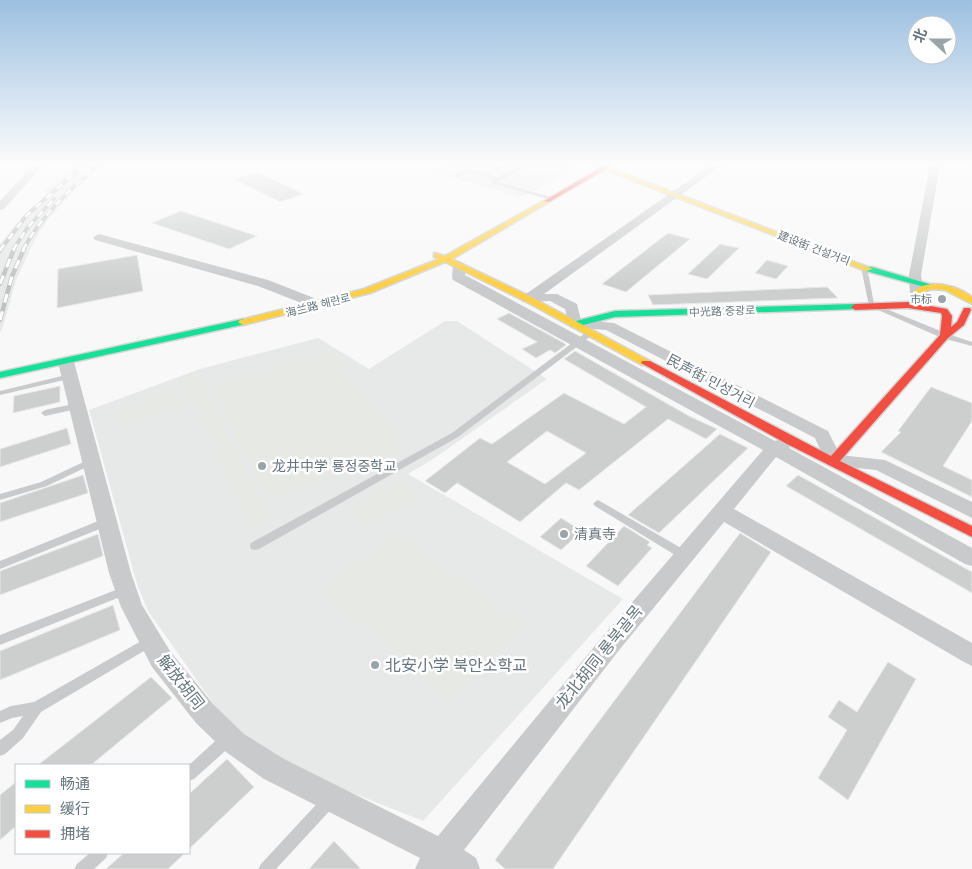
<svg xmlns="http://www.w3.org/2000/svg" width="972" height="869" font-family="'DM Sans','Noto Sans SC','Noto Sans KR',sans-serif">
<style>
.built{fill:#e7e8e8}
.green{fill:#e7e9e5}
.building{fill:#cdcfcf;stroke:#e8e8e8;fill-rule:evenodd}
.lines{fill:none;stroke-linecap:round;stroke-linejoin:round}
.fast-casing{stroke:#d4d5d6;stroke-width:3}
.slow-casing{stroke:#d4d5d6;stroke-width:3}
.jam-casing{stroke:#d4d5d6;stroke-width:3}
.lane{fill:#c9cacb;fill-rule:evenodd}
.street{fill:#c9cacb;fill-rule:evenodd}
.fast{fill:#16e098;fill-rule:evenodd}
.slow{fill:#ffcf43;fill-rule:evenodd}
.jam{fill:#f24e42;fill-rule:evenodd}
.rail-far1-casing{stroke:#bfc1c2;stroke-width:4}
.rail-casing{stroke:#bfc1c2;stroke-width:4.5}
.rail-far1{stroke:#fff;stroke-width:2.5;stroke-dasharray:7;stroke-linecap:butt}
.rail{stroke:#fff;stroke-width:3;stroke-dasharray:9;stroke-linecap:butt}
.poi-dot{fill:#99a4a9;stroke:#fff;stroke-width:2}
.labels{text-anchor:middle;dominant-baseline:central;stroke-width:5;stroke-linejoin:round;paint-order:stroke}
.far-street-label{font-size:11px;fill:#66767f;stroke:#fff}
.far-poi-label{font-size:11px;fill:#66767f;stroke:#fff;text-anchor:end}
.street-label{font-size:14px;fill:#66767f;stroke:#fff}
.poi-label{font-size:14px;fill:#66767f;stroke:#fff;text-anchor:start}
.near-street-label{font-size:16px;fill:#66767f;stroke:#fff}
.near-poi-label{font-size:16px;fill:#66767f;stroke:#fff;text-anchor:start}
</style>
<rect width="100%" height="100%" fill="#f8f8f8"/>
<g class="built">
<path d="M 77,165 L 102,165 L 78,185 L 50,217 L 36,237 L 16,280 L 2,330 L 0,332 L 0,244 L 22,217 L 48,193 L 42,192 Z"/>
<path d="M 448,165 L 573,165 L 574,169 L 522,197 L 432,172 Z"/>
<path d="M 445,321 L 457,321 L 547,379 L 433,459 L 408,474 L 623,599 L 423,821 L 285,766 L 225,720 L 148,611 L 137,584 L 89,410 L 200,369 L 318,338 L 369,369 Z"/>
</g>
<g class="green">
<path d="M 331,350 L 406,449 L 267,500 L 211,386 Z"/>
<path d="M 199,374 L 272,523 L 251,531 L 183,379 Z"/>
<path d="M 178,389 L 185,406 L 123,425 L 117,408 Z"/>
<path d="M 405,478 L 424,496 L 365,528 L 347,508 Z"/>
<path d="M 394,533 L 524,623 L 452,699 L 320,592 Z"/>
</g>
<g class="building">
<path d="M 257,172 L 304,194 L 280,202 L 234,179 Z"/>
<path d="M 181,211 L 257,236 L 229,249 L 152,223 Z"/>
<path d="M 668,233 L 690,239 L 626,292 L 602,284 Z"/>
<path d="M 720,244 L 739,248 L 707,279 L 688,274 Z"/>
<path d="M 137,255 L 143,291 L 57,308 L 58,269 Z"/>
<path d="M 767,260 L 788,266 L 776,279 L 755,273 Z"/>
<path d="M 827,287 L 838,298 L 653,305 L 648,295 Z"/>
<path d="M 509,313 L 564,343 L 566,345 L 555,353 L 550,350 L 536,358 L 522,349 L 537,342 L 497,319 Z"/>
<path d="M 575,351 L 689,416 L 717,429 L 706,439 L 668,419 L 579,490 L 566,483 L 520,522 L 457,483 L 445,493 L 425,481 L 480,438 L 492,444 L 564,393 L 624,424 L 646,407 L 564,359 ZM 547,431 L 586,453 L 545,484 L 507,462 Z"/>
<path d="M 60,386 L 60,402 L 13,413 L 14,396 Z"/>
<path d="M 931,387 L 972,403 L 972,421 L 943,466 L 972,480 L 972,497 L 881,452 L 901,432 L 898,431 Z"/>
<path d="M 67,428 L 71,444 L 0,467 L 0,449 Z"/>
<path d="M 720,434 L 748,448 L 659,533 L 628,515 Z"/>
<path d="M 83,475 L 88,493 L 0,522 L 0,503 Z"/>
<path d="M 798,475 L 972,572 L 972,593 L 786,486 Z"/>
<path d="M 561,518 L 582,531 L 561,550 L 540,537 Z"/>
<path d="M 624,526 L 650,542 L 647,545 L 652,548 L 618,586 L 586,566 Z"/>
<path d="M 740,533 L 771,552 L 553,869 L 505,869 L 495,860 Z"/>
<path d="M 98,534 L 103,556 L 0,595 L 0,571 Z"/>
<path d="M 113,605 L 120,630 L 0,680 L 0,651 Z"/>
<path d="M 888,662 L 916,679 L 848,800 L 818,778 L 847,730 L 828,717 L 839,700 L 857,712 Z"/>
<path d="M 151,677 L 172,698 L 91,765 L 38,765 Z"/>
<path d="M 227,759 L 254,787 L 189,849 L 189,794 Z"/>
<path d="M 16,782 L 16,826 L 0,840 L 0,795 Z"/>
<path d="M 334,841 L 361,869 L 309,869 Z"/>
<path d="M 124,853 L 185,853 L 168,869 L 106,869 Z"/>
</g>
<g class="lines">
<g class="fast-casing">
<g id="fast">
<path d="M 866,267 L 872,267 L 939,287 L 938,289 L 932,289 L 866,271 Z"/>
<path d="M 855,304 L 858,305 L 858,309 L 615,317 L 575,327 L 570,324 L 572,322 L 615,311 Z"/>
<path d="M 243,319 L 246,320 L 246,324 L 0,378 L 0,372 Z"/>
</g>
</g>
<g class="slow-casing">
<g id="slow">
<path d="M 593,165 L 602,165 L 873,269 L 866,271 Z"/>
<path d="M 547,199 L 549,200 L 549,202 L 452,259 L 531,297 L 650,361 L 651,363 L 650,365 L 642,365 L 525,301 L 445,262 L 370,293 L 243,325 L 238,322 L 240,320 L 364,289 L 439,259 L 434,257 L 434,253 L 445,256 Z"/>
<path d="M 932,284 C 947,284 960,288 972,297 L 972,304 L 945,290 L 932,289 L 918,294 L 914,291 L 922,286 Z"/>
</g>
</g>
<g class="jam-casing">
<g id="jam">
<path d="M 605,165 L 613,165 L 549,202 L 544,201 Z"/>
<path d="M 908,302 L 947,309 L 952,316 L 951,327 L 957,322 L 964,308 L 970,308 L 971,310 L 964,325 L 948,338 L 840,461 L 972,526 L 972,537 L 787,444 L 641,363 L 642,361 L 650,361 L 831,456 L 940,335 L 942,316 L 941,313 L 908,308 L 855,310 L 851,307 L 855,304 Z"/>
</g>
</g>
<g class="lane">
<path d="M 474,165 L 480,165 L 472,170 L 485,173 L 501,165 L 507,165 L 489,175 L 498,177 L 522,165 L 528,165 L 498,182 L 555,198 L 552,200 L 491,183 L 491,181 L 494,179 L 468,172 L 457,177 L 453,176 Z"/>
<path d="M 864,265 L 867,267 L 874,304 L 948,334 L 972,342 L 972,346 L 942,338 L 869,306 L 861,267 Z"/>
<path d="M 588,331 L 594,331 L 595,333 L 458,437 L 259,549 L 255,550 L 251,549 L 250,546 L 251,543 L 452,433 Z"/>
<path d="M 70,374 L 73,374 L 74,376 L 73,378 L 0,395 L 0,391 Z"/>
<path d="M 78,403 L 81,404 L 82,406 L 81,408 L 45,416 L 41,413 L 45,410 Z"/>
<path d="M 92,458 L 95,459 L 97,461 L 95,463 L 47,486 L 0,500 L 0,494 L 41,482 Z"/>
<path d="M 598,500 L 688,552 L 689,555 L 688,558 L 684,559 L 680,558 L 595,506 L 593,504 L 595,502 Z"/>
<path d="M 108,517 L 112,518 L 113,521 L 112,524 L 0,569 L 0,561 Z"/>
<path d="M 126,586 L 130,587 L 132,590 L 130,593 L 0,645 L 0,635 Z"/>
<path d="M 150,636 L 154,637 L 156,641 L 154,645 L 41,712 L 23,738 L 5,754 L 0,756 L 0,740 L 13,730 L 23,716 L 12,718 L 0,723 L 0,711 L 11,706 L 34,702 Z"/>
<path d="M 228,733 L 233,734 L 235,739 L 233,744 L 194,779 L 189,781 L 189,765 L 223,734 Z"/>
<path d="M 330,793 L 335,795 L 337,800 L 335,805 L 276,869 L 258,869 L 261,864 L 325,795 Z"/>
<path d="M 90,853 L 108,853 L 106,858 L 94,869 L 74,869 L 77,864 Z"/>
</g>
<g class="street">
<path d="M 33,165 L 43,165 L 4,209 L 0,210 L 0,201 Z"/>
<path d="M 711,165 L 722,165 L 544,294 L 557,294 L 577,304 L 581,320 L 614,323 L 828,431 L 840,455 L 885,460 L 972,502 L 972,518 L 876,470 L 827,465 L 815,438 L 606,330 L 570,327 L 565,309 L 550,301 L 523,302 L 521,299 L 523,296 Z"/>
<path d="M 930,165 L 940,165 L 921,275 L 924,295 L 917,299 L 910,295 L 909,275 Z"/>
<path d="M 99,234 L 268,280 L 314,298 L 316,301 L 309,305 L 304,304 L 258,286 L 95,240 L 93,238 L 95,236 Z"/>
<path d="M 459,261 L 465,265 L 465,275 L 775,441 L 782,439 L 788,441 L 791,445 L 789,448 L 972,548 L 972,566 L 965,564 L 776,457 L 734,509 L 972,643 L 972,666 L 964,662 L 724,522 L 620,649 L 464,850 L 476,858 L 480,869 L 415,869 L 420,858 L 264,779 L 226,752 L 196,723 L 152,667 L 121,607 L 109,573 L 58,362 L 61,359 L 71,359 L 74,362 L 131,573 L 142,605 L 170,651 L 214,705 L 244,734 L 284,759 L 438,836 L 604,635 L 763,450 L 453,280 L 452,277 L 453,265 Z"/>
</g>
<use href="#fast" class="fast"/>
<use href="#slow" class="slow"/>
<use href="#jam" class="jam"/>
<g class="rail-far1-casing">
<g id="rail-far1">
<path d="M 0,250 L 27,215 L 84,165"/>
<path d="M 13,250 L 28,227 L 54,199"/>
<path d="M 23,250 C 41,216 70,189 99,165"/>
</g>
</g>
<g class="rail-casing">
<g id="rail">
<path d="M 0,251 L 1,249"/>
<path d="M 0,284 L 14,249"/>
<path d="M 0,320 L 12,276 L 24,249"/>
</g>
</g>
<use href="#rail-far1" class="rail-far1"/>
<use href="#rail" class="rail"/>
</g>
<linearGradient id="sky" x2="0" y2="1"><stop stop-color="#9cc0e1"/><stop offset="0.57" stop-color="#fcfcfc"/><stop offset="1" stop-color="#fcfcfc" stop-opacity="0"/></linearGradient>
<rect width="972" height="287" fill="url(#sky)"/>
<g class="poi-dot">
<circle cx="942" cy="299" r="5"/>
<circle cx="262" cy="466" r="5"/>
<circle cx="564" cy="534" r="5"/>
<circle cx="375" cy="665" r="5"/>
</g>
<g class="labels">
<g class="far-street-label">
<text transform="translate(814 248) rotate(21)">建设街 건설거리</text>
<text transform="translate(318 305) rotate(-14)">海兰路 해란로</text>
<text transform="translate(722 311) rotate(-2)">中光路 중광로</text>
</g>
<g class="far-poi-label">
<text x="932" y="299">市标</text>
</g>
<g class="street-label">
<text transform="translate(711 381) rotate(28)">民声街 민성거리</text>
</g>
<g class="poi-label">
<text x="272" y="466">龙井中学 룡정중학교</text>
<text x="574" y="534">清真寺</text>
</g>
<g class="near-street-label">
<text transform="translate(599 657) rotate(-51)">龙北胡同 룡북골목</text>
<text transform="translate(181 682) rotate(52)">解放胡同</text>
</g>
<g class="near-poi-label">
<text x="385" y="665">北安小学 북안소학교</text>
</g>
</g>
<rect x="15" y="764" width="175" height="90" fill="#ffffff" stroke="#c2c8cc"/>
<rect x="25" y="780" width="25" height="8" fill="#16e098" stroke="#c2c8cc"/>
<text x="60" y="789" font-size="15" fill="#66767f">畅通</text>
<rect x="25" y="805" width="25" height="8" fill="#ffcf43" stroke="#c2c8cc"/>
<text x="60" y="814" font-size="15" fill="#66767f">缓行</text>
<rect x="25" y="830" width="25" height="8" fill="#f24e42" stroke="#c2c8cc"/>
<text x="60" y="839" font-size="15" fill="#66767f">拥堵</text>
<g transform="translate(932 40) rotate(291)"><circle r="24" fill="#ffffff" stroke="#c2c8cc"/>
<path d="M0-4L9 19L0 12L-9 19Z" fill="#99a4a9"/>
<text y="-8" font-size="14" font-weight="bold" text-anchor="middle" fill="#66767f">北</text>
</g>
</svg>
